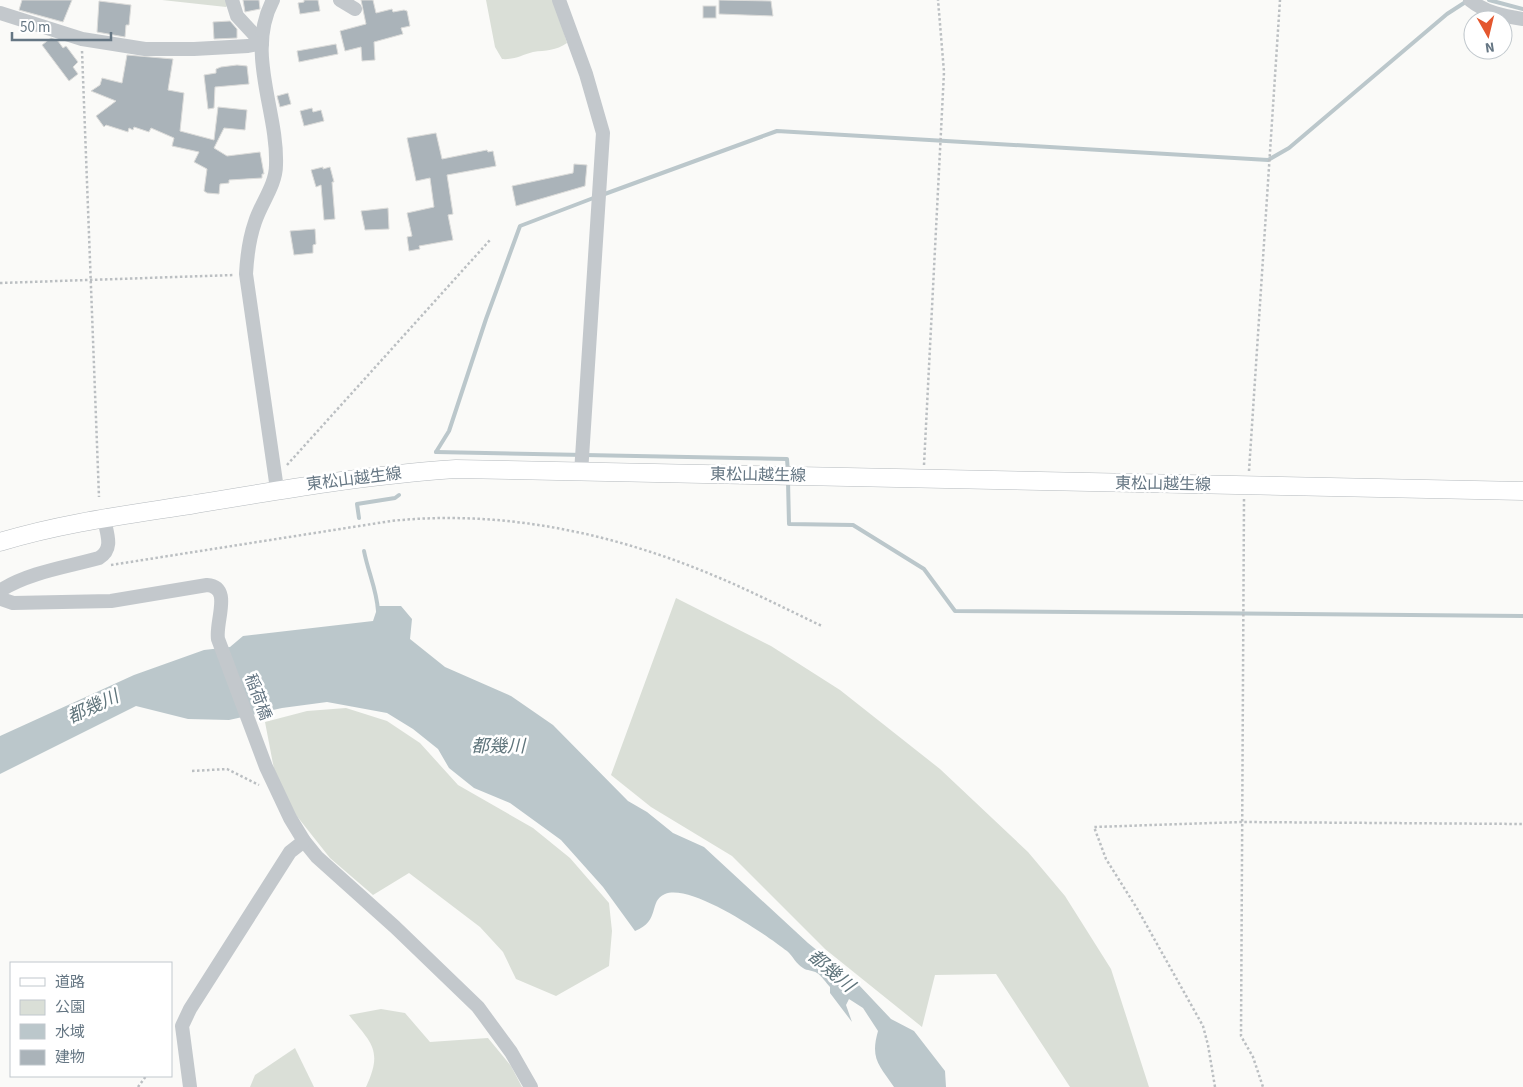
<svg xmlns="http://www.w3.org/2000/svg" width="1523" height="1087" font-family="'Source Sans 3','Noto Sans JP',sans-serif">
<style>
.green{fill:#dadfd7}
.water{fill:#bbc7cb}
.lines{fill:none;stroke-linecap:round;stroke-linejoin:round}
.stream{stroke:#bbc7cb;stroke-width:4}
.building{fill:#aab3b9;stroke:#dcdcda}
.major-casing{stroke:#b5babe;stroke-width:19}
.path{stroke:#bbbfc2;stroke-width:2.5;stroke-dasharray:2.5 2.5;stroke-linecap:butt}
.minor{stroke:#c3c8cc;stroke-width:14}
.major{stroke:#fff;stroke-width:18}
.labels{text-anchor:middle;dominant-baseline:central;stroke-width:5;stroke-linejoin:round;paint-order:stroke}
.street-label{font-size:16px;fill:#657683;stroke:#fff}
.water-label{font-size:18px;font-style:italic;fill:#60757c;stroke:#fff}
</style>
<rect width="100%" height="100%" fill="#fafaf8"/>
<g class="green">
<path d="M 162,0 L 233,0 L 226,7 Z"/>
<path d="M 486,0 L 554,0 L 567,43 C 556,51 546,50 533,52 C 522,55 514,60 502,59 L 495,47 Z"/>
<path d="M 676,598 L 771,646 L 840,690 L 940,769 L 1028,852 L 1065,896 L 1111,969 L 1149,1087 L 1070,1087 L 996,974 L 935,975 L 922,1027 L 825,949 L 732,856 L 651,807 L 611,775 Z"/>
<path d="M 346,708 L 387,721 L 420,743 L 458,785 L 533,828 L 570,858 L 609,903 L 612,931 L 609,966 L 556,996 L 516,979 L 503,952 L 480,927 L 409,873 L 373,895 L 330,858 L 292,810 L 274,769 L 265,722 L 307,711 Z"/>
<path d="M 381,1009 L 405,1013 L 430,1042 L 488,1038 L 511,1066 L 522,1087 L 366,1087 C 383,1050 372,1044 349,1015 Z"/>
<path d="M 295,1048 L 314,1087 L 250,1087 L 255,1075 Z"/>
</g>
<path class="water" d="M 378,606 L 401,606 L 412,619 L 410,639 L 445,667 L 511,696 L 553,725 L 628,801 L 647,812 L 673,833 L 704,847 L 808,943 L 857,983 L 891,1019 L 914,1031 L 945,1071 L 946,1087 L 894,1087 C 879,1065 870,1059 878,1031 L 863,1008 L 849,999 L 846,1005 L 852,1022 L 830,993 L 830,987 C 826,983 822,976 817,973 C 813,970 807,971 803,968 C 796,964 793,956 787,951 C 765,934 691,883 665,894 C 648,901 661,921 635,931 L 603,887 L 561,840 L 510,803 L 474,788 L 449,768 L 438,749 L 413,729 L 387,713 L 327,702 L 282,708 L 229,720 L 188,719 L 136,706 L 0,774 L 0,736 L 134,675 L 204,650 L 230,647 L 243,636 L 373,621 Z"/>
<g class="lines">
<g class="stream">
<path d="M 1489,0 L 1523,9"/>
<path d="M 602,195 L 777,131 L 1268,160 L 1289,148 L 1447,14 L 1467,1"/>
<path d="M 436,452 L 449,431 L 486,319 L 520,226 L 596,197"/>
<path d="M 436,452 L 787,459 L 788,472"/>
<path d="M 788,481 L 789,524 L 853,525 L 924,569 L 955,611 L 1523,616"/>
<path d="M 359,518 L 357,504 L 395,498 L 399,495"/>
<path d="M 364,551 C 368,572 377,590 378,611"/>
</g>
</g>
<g class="building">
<path d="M 22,0 L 72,0 L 63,22 L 19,10 Z"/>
<path d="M 243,0 L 259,0 L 260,9 L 245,12 Z"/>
<path d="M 304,0 L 318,0 L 320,11 L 300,14 L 298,3 L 304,2 Z"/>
<path d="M 361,0 L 373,0 L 376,13 L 392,9 L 393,12 L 404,10 L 407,11 L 410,26 L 401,28 L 403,34 L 374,42 L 375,60 L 362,61 L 361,47 L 345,51 L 340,31 L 366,24 Z"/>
<path d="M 719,0 L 771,1 L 773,16 L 719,14 Z"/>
<path d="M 99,1 L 131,5 L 129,25 L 126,25 L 125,37 L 97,32 Z"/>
<rect x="703" y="6" width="13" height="12"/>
<path d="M 230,21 L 237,29 L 237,38 L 214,39 L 213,22 Z"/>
<path d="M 51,38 L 58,41 L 63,48 L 66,46 L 78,62 L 73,67 L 78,74 L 69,81 L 42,45 Z"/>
<path d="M 336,44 L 338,54 L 299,62 L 297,51 Z"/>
<path d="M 127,55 L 173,59 L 168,90 L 184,93 L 180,131 L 214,140 L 218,107 L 247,110 L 245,130 L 224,128 L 214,148 L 227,156 L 260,152 L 264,174 L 262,174 L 262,178 L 229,180 L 229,183 L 220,184 L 219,194 L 207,193 L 204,191 L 207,169 L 194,162 L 199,152 L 172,146 L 174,138 L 151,128 L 149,132 L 134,127 L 133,130 L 129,128 L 128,132 L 106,125 L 104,127 L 96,116 L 116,101 L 91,91 L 100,85 L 102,78 L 122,83 Z"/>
<path d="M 237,65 L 247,66 L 249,84 L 215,87 L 214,108 L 208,109 L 204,75 L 216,73 L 216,69 L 221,67 Z"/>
<path d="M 288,93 L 291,104 L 280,107 L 277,96 Z"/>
<path d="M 312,108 L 313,112 L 321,110 L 324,121 L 304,126 L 300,111 Z"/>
<path d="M 436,133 L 442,159 L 487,150 L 488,152 L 493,151 L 496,166 L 447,175 L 453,214 L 448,215 L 453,240 L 419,246 L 420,249 L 409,251 L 407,237 L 412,236 L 407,213 L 434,207 L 430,178 L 416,181 L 407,138 Z"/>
<path d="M 574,164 L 587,165 L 585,186 L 516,206 L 512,186 L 573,173 Z"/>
<path d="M 323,167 L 323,169 L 330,167 L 334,182 L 332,182 L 335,219 L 324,220 L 321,185 L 316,187 L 311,170 Z"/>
<path d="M 388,208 L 389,229 L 365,230 L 361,211 Z"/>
<path d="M 315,229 L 316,244 L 313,245 L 313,253 L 294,255 L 290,231 Z"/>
</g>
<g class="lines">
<g class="major-casing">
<path id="major" d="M 0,542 C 62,523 126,515 190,505 C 279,490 366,475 456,469 L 1523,491"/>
</g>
<g class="path">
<path d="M 82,51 L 99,497"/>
<path d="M 0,283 L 234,275"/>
<path d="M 287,465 L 490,240"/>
<path d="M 924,465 L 944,72 L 938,0"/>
<path d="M 1249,471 L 1280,0"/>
<path d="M 1244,499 L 1241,1036 L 1253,1057 L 1263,1087"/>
<path d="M 111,565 L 391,521 C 504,509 618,534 722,579 C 755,593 788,610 822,626"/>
<path d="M 192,771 L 227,769 L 259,785"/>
<path d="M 138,1087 L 146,1076"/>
<path d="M 1215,1087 L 1208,1045 L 1203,1026 L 1138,910 L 1106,859 L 1094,827 L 1241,822 L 1523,824"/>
</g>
<g class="minor">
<path d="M 232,0 L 237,16 L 262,43"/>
<path d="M 273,0 C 245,53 278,110 276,165 C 276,185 261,203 255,222 C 249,239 247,256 246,274 L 277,489"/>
<path d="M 340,0 L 355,9"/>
<path d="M 559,0 L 586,74 L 603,133 L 581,473"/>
<path d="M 1470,0 C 1486,13 1504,16 1523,19"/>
<path d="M 0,13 L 82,39 L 145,49 L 194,49 L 248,46 L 262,43"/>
<path d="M 104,519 C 107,534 114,549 99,558 C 67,567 30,572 1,590 L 1,599 L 13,603 L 111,601 L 207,585 C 233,587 215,621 218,639 L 266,767 L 290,818 L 304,841 L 317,857 L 395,927 L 478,1007 L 511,1052 L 531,1087"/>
<path d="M 190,1087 L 182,1026 L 190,1009 L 290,852 L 304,841"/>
</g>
<use href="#major" class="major"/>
</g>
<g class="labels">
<g class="street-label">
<text transform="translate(758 475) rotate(1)">東松山越生線</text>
<text transform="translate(354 479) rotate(-7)">東松山越生線</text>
<text transform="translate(1163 484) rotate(1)">東松山越生線</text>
<text transform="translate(258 697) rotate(70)">稲荷橋</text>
</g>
<g class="water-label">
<text transform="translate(93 707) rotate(-25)">都幾川</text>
<text x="498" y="746">都幾川</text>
<text transform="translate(831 971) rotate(40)">都幾川</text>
</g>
</g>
<rect x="10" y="962" width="162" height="115" fill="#ffffff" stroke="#c1c8cd"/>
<rect x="20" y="978" width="25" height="8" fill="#ffffff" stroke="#c1c8cd"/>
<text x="55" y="987" font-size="15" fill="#657683">道路</text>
<rect x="20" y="1000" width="25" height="15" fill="#dadfd7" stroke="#c1c8cd"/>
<text x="55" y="1012" font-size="15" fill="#657683">公園</text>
<rect x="20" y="1024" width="25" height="15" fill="#bbc7cb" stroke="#c1c8cd"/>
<text x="55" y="1037" font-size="15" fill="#657683">水域</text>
<rect x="20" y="1050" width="25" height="15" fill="#aab3b9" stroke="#c1c8cd"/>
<text x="55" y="1062" font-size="15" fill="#657683">建物</text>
<g transform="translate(1488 35) rotate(172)"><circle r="24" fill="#ffffff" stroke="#c1c8cd"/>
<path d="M0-4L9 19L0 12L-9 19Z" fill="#e4572e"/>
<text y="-8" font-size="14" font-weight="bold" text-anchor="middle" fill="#657683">N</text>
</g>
<path d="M12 32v8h99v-8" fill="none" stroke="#657683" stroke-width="2.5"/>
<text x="20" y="32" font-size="15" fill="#657683" stroke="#ffffff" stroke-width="4" paint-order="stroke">50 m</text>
</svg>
